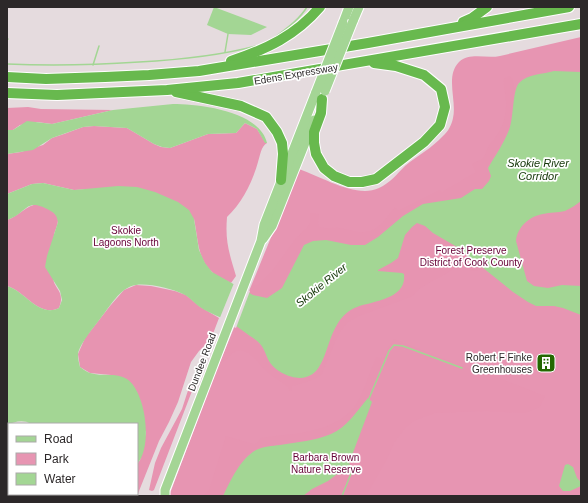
<svg xmlns="http://www.w3.org/2000/svg" width="588" height="503" font-family="Helvetica,sans-serif">
<style>
.green{fill:#e795b2}
.forest{fill:#e794b1}
.water{fill:#a3d694}
.pier{fill:#e5dbde}
.lines{fill:none;stroke-linecap:round;stroke-linejoin:round}
.stream{stroke:#a3d694;stroke-width:1.5}
.major-casing{stroke:#fff;stroke-width:11}
.highway-casing{stroke:#fff;stroke-width:12}
.major{stroke:#a4d595;stroke-width:9}
.highway{stroke:#68b94e;stroke-width:10}
.major-bridge-casing{stroke:#fff;stroke-width:11;stroke-linecap:butt}
.major-bridge{stroke:#a4d595;stroke-width:9}
.labels{text-anchor:middle;dominant-baseline:central;stroke-width:3.5;stroke-linejoin:round;paint-order:stroke}
.street-label{font-size:10px;fill:#2c2829;stroke:#fff}
.park-label{font-size:10px;fill:#670237;stroke:#fff}
.poi-label{font-size:10px;fill:#2c2829;stroke:#fff;text-anchor:end}
.water-label{font-size:11px;font-style:italic;fill:#133507;stroke:#fff}
</style>
<rect width="100%" height="100%" fill="#e5dbde"/>
<g class="green">
<path d="M 581,37 L 581,496 L 169,496 L 213,379 L 299,169 C 319,176 344,191 365,191 C 369,191 375,190 379,188 C 390,183 397,174 405,166 C 417,156 432,148 443,136 C 448,132 452,124 453,118 C 457,101 445,76 459,62 C 470,52 486,59 500,56 Z"/>
<path d="M 28,107 L 41,109 L 113,110 L 52,124 L 37,122 L 20,125 L 13,130 L 7,130 L 7,108 Z"/>
</g>
<g class="forest">
<path d="M 509,76 L 512,78 L 515,90 L 514,105 L 509,129 L 501,145 L 489,181 L 482,189 L 475,189 L 461,198 L 423,204 L 403,216 L 378,237 L 365,245 L 350,245 L 326,240 L 313,241 L 304,245 L 282,288 L 267,298 L 249,293 L 253,285 L 258,285 L 272,271 L 296,238 L 307,228 L 310,222 L 310,213 L 319,214 L 318,226 C 324,230 333,227 339,228 C 346,229 352,231 358,232 C 378,234 384,220 395,207 L 398,211 L 440,190 L 442,192 L 476,172 L 472,164 C 475,162 481,160 483,158 C 486,154 487,148 490,144 C 501,132 507,118 506,101 C 506,94 503,87 504,79 Z"/>
<path d="M 245,123 L 257,129 L 265,142 L 267,143 C 261,146 260,156 258,162 C 252,183 242,203 227,217 C 225,242 229,252 236,276 L 231,283 C 225,280 217,277 212,272 C 197,259 198,237 194,219 L 91,189 L 74,190 L 43,183 L 32,184 L 7,194 L 7,154 L 21,152 L 43,145 L 52,138 L 64,134 L 83,127 L 94,126 L 127,128 L 154,144 L 161,147 L 170,148 L 208,134 L 236,133 Z"/>
<path d="M 39,204 C 44,207 55,211 57,216 C 60,222 55,229 54,235 C 52,248 54,263 53,276 C 53,290 66,290 59,308 C 39,318 25,291 7,286 L 7,220 C 19,216 26,205 39,204 Z"/>
<path d="M 417,223 L 425,226 L 433,233 L 457,247 L 484,268 C 472,274 470,269 459,265 L 444,275 L 434,280 L 419,289 L 413,296 L 359,316 L 347,323 L 341,331 L 335,342 L 322,374 C 314,381 303,383 292,386 L 292,390 L 289,391 L 288,387 C 281,382 274,377 267,372 C 259,365 249,347 237,351 C 231,352 228,360 222,362 L 237,327 L 261,345 L 266,353 L 282,373 L 297,377 L 306,378 L 314,373 L 323,362 L 331,336 L 340,320 L 346,314 L 356,307 L 386,299 L 401,273 L 378,271 L 378,270 L 391,263 L 401,250 L 405,235 L 412,227 Z"/>
<path d="M 136,285 L 151,286 L 175,291 L 186,295 L 199,306 L 219,318 L 211,339 L 199,351 L 191,362 L 178,402 L 169,422 L 159,441 L 137,496 L 89,496 L 95,494 L 137,494 L 137,464 L 140,460 L 146,432 L 111,375 L 90,373 L 80,367 L 78,354 L 85,338 L 110,306 L 124,290 Z"/>
<path d="M 394,339 L 475,371 L 477,370 L 545,396 L 540,407 L 525,413 L 483,411 L 435,413 L 416,420 L 406,427 L 394,443 L 386,461 L 366,496 L 303,496 L 348,466 L 372,402 L 354,415 L 343,426 L 331,434 L 309,441 L 265,447 L 237,469 L 223,496 L 203,496 L 209,490 L 211,484 L 226,436 L 253,444 L 257,443 L 261,438 C 294,433 337,434 357,403 C 365,389 370,372 376,357 L 381,358 L 384,357 L 388,348 Z"/>
<path d="M 194,376 L 197,378 L 154,490 L 152,491 L 149,490 L 155,463 L 161,448 L 182,409 L 192,378 Z"/>
<path d="M 9,424 L 9,494 L 52,494 L 56,496 L 7,496 L 7,425 Z"/>
</g>
<g class="water">
<path d="M 214,7 L 267,27 L 251,35 L 228,34 L 207,25 Z"/>
<path d="M 554,71 L 581,72 L 581,201 C 576,205 571,208 565,211 C 558,213 550,212 543,214 C 530,216 517,227 516,241 L 527,281 L 534,286 L 548,288 L 562,285 L 581,286 L 581,315 L 563,308 L 554,306 L 536,306 L 528,302 L 513,292 L 457,247 L 433,233 L 425,226 L 417,223 L 412,227 L 405,235 L 398,258 L 391,263 L 378,270 L 378,271 L 402,273 L 404,274 C 407,299 374,301 357,307 C 323,320 332,371 306,377 C 295,381 275,372 269,361 C 266,356 265,350 261,345 C 258,341 253,338 250,336 C 244,332 238,327 232,323 C 222,317 210,314 200,307 C 194,303 190,297 183,294 C 172,289 149,283 136,285 C 120,287 109,308 100,319 C 94,327 78,346 78,355 C 78,359 79,363 80,367 C 83,369 87,372 90,373 C 102,377 116,372 127,379 C 146,392 153,447 137,464 L 137,424 L 31,424 C 23,419 14,422 7,425 L 7,286 C 25,291 39,318 59,308 L 62,300 L 60,291 L 45,267 L 47,256 L 58,222 C 57,216 55,213 49,210 C 25,197 28,213 7,220 L 7,194 L 32,184 L 43,183 L 74,190 L 118,186 L 137,187 L 155,192 L 178,202 L 189,210 L 194,219 L 199,250 L 205,263 L 212,272 L 253,295 L 267,298 L 282,288 L 304,245 L 313,241 L 326,240 L 351,245 L 365,245 L 378,237 L 403,216 L 423,204 L 461,198 L 475,189 L 482,189 L 489,181 L 491,176 L 488,168 C 495,156 504,143 509,130 C 514,117 512,92 519,83 C 527,74 544,74 554,71 Z"/>
<path d="M 173,104 C 199,104 260,111 267,143 L 265,143 L 257,129 L 245,123 L 236,133 L 208,134 L 170,148 L 162,147 L 154,144 L 127,128 L 94,126 L 83,127 L 52,138 L 33,150 L 7,154 L 7,130 L 13,130 L 27,121 L 52,124 L 113,110 Z"/>
<path d="M 368,398 L 372,402 L 348,466 L 328,481 L 312,489 L 303,496 L 223,496 C 231,480 240,459 256,450 C 264,446 272,446 280,445 C 297,442 315,441 331,434 C 346,428 357,411 368,398 Z"/>
<path d="M 568,464 L 573,467 L 577,478 L 581,482 L 581,486 L 570,491 L 563,491 L 559,486 L 565,465 Z"/>
<path d="M 52,494 L 95,494 L 89,496 L 56,496 Z"/>
</g>
<path class="pier" d="M 234,283 L 250,291 L 236,328 L 219,320 Z"/>
<g class="lines">
<g class="stream">
<path d="M 274,38 C 286,29 299,20 307,7"/>
<path d="M 7,40 L 8,39"/>
<path d="M 225,52 L 228,34"/>
<path d="M 7,64 C 51,66 95,65 139,62 C 179,60 220,56 260,45"/>
<path d="M 93,65 L 99,46"/>
<path d="M 368,401 L 389,351 L 394,345 L 403,346 L 462,368"/>
<path d="M 342,496 L 352,471 L 349,464"/>
</g>
<g class="major-casing">
<g id="major">
<path d="M 353,21 L 359,7"/>
<path d="M 343,23 L 349,7"/>
<path d="M 263,239 L 272,226 L 314,120"/>
<path d="M 165,496 L 165,490 L 261,241 L 264,225 L 316,92"/>
</g>
</g>
<g class="highway-casing">
<g id="highway">
<path d="M 463,22 L 472,18 L 487,7"/>
<path d="M 231,61 C 267,49 295,36 320,7"/>
<path d="M 7,77 L 46,79 L 105,77 L 149,75 L 199,71 L 368,43 L 569,7"/>
<path d="M 176,92 L 241,106 L 266,117 L 277,132 L 282,143 L 283,154 L 281,180"/>
<path d="M 7,93 L 57,95 L 167,90 L 238,83 L 581,24"/>
<path d="M 322,99 L 321,113 L 314,132 L 314,143 L 316,154 L 324,168 L 334,176 L 349,182 L 362,182 L 376,179 L 424,142 L 440,125 L 445,107 L 441,89 L 424,75 L 396,66 L 374,63"/>
</g>
</g>
<use href="#major" class="major"/>
<use href="#highway" class="highway"/>
<g class="major-bridge-casing">
<g id="major-bridge">
<path d="M 325,91 L 353,21"/>
<path d="M 316,92 L 343,23"/>
</g>
</g>
<use href="#major-bridge" class="major-bridge"/>
</g>
<defs>
<g id="building-square" transform="scale(1)"><rect x="-9" y="-9" width="18" height="18" rx="4" fill="#236800" stroke="#fff"/><path d="M-4-6H4V6H1V3H-1V6H-4ZM-2.5-4.3h1.7v1.8h-1.7ZM.8-4.3h1.7v1.8H.8ZM-2.5-1h1.7V.8h-1.7ZM.8-1h1.7V.8H.8Z" fill="#fff"/></g>
</defs>
<g fill-rule="evenodd">
<use href="#building-square" x="546" y="363"/>
</g>
<g class="labels">
<g class="street-label">
<text transform="translate(296 74) rotate(-10)">Edens Expressway</text>
<text transform="translate(202 362) rotate(-69)">Dundee Road</text>
</g>
<g class="park-label">
<text x="126" y="230">Skokie<tspan x="126" dy="12">Lagoons North</tspan></text>
<text x="471" y="250">Forest Preserve<tspan x="471" dy="12">District of Cook County</tspan></text>
<text x="326" y="457">Barbara Brown<tspan x="326" dy="12">Nature Reserve</tspan></text>
</g>
<g class="poi-label">
<text x="532" y="357">Robert F Finke<tspan x="532" dy="12">Greenhouses</tspan></text>
</g>
<g class="water-label">
<text x="538" y="163">Skokie River<tspan x="538" dy="13">Corridor</tspan></text>
<text transform="translate(321 285) rotate(-39)">Skokie River</text>
</g>
</g>
<rect width="588" height="503" fill="none" stroke="#2c2829" stroke-width="16"/>
<rect x="8" y="423" width="130" height="72" fill="#ffffff" stroke="#aba9a9"/>
<rect x="16" y="436" width="20" height="6" fill="#a4d595" stroke="#aba9a9"/>
<text x="44" y="443" font-size="12" fill="#2c2829">Road</text>
<rect x="16" y="453" width="20" height="12" fill="#e795b2" stroke="#aba9a9"/>
<text x="44" y="463" font-size="12" fill="#2c2829">Park</text>
<rect x="16" y="473" width="20" height="12" fill="#a3d694" stroke="#aba9a9"/>
<text x="44" y="483" font-size="12" fill="#2c2829">Water</text>
</svg>
